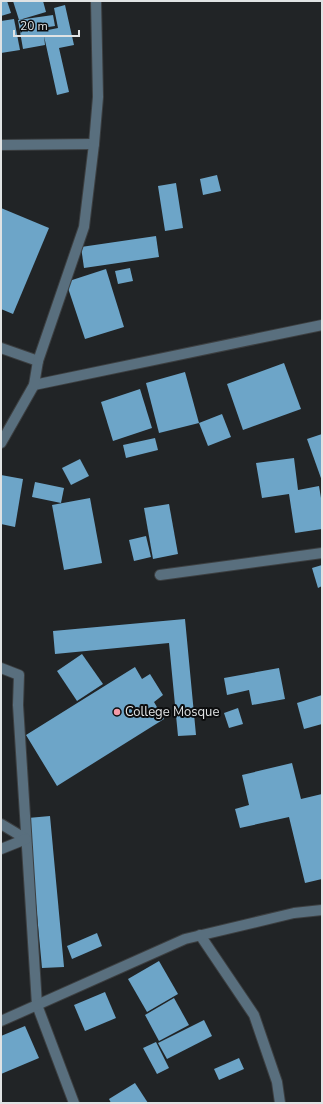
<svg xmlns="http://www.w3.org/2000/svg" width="323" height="1104" font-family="'Nunito Sans',sans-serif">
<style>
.building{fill:#6da5c8}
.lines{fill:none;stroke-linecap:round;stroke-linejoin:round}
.minor-casing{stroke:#3c3f41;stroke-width:12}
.minor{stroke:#596f7e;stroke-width:10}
.poi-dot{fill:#f39aa7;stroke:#0c0d0e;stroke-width:1.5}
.labels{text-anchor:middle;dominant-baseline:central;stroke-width:4;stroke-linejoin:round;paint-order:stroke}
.poi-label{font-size:13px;fill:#e0e3e4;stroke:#0c0d0e;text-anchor:start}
</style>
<rect width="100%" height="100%" fill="#212426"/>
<g class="building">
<path d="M 1,1 L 7,1 L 11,13 L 1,16 Z"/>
<path d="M 13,1 L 43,1 L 46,12 L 19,20 Z"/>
<path d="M 65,5 L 74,45 L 59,48 L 69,92 L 57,95 L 44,36 L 45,45 L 23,49 L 18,20 L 53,15 L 55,26 L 42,28 L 43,31 L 58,28 L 54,8 Z"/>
<path d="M 14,19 L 20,50 L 1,53 L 1,21 Z"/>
<path d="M 217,175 L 221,191 L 203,195 L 200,179 Z"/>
<path d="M 176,183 L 183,228 L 165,231 L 158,186 Z"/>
<path d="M 1,208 L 49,228 L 13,314 L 1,309 Z"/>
<path d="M 156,236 L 159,257 L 84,268 L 81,247 Z"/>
<path d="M 130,268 L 133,281 L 118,284 L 115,271 Z"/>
<path d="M 106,269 L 124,327 L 85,339 L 66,282 Z"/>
<path d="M 284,363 L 301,409 L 243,430 L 227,384 Z"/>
<path d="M 185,372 L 199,423 L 159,433 L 146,383 Z"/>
<path d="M 140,389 L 152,428 L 113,441 L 101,402 Z"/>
<path d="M 222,414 L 231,437 L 208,446 L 199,423 Z"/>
<path d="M 322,434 L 322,481 L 307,439 Z"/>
<path d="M 155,438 L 158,450 L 126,458 L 123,445 Z"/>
<path d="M 294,458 L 298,490 L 319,486 L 322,504 L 322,529 L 295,533 L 289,494 L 262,498 L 256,463 Z"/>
<path d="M 80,459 L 89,476 L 71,485 L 62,468 Z"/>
<path d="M 1,475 L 23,479 L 15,527 L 1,524 Z"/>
<path d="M 35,482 L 64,488 L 61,503 L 32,497 Z"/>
<path d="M 90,498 L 102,563 L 64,570 L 52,505 Z"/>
<path d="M 169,504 L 178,554 L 153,559 L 144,508 Z"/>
<path d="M 146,536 L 151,557 L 134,561 L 129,540 Z"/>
<path d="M 322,565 L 322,586 L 318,588 L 312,568 Z"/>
<path d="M 185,619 L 196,735 L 178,736 L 169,643 L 55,654 L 53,631 Z"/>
<path d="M 82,654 L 103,684 L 77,701 L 57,671 Z"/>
<path d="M 135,667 L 142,679 L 150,674 L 163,695 L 154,702 L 164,719 L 57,786 L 26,735 Z"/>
<path d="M 279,668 L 285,699 L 252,705 L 249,690 L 227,695 L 224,678 Z"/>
<path d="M 322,695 L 322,724 L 304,729 L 297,703 Z"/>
<path d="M 238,708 L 243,724 L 229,728 L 224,713 Z"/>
<path d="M 292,763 L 301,799 L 322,794 L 322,879 L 305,883 L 289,817 L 240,828 L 235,809 L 249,805 L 242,775 Z"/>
<path d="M 50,816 L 64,967 L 42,968 L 28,818 Z"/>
<path d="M 97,933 L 102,946 L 72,959 L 67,946 Z"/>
<path d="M 159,961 L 178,994 L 147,1012 L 128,979 Z"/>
<path d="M 105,992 L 116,1018 L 85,1031 L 74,1005 Z"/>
<path d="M 174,998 L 189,1025 L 159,1041 L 145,1015 Z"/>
<path d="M 204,1020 L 212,1036 L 167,1059 L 158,1043 Z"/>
<path d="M 25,1026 L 39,1058 L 1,1074 L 1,1036 Z"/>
<path d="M 156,1042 L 169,1068 L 157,1074 L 143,1048 Z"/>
<path d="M 239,1058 L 244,1069 L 219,1080 L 214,1069 Z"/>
<path d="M 135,1083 L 148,1103 L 111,1103 L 109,1099 Z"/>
</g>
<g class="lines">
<g class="minor-casing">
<g id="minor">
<path d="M 1,145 L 94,144"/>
<path d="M 1,348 L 38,361"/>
<path d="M 34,385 L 322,325"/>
<path d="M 1,443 L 34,385 L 38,361 L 84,227 L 94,144 L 98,97 L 96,1"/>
<path d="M 160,575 L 322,553"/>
<path d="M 1,668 L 19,675 L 18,705 L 37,1005 L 74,1103"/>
<path d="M 1,824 L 26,839"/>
<path d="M 1,849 L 26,839"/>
<path d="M 200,935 L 254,1015 L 277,1082 L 280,1103"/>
<path d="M 1,1021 L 185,939 L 294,913 L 322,910"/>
</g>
</g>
<use href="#minor" class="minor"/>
</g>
<circle class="poi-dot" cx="117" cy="712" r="4"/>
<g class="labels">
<g class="poi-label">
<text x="125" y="712">College Mosque</text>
</g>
</g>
<rect width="323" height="1104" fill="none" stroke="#e0e3e4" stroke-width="4"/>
<path d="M14 30v6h65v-6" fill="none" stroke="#e0e3e4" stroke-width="2"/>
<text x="20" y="30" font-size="12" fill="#e0e3e4" stroke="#0c0d0e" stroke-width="3" paint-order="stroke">20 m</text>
</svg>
